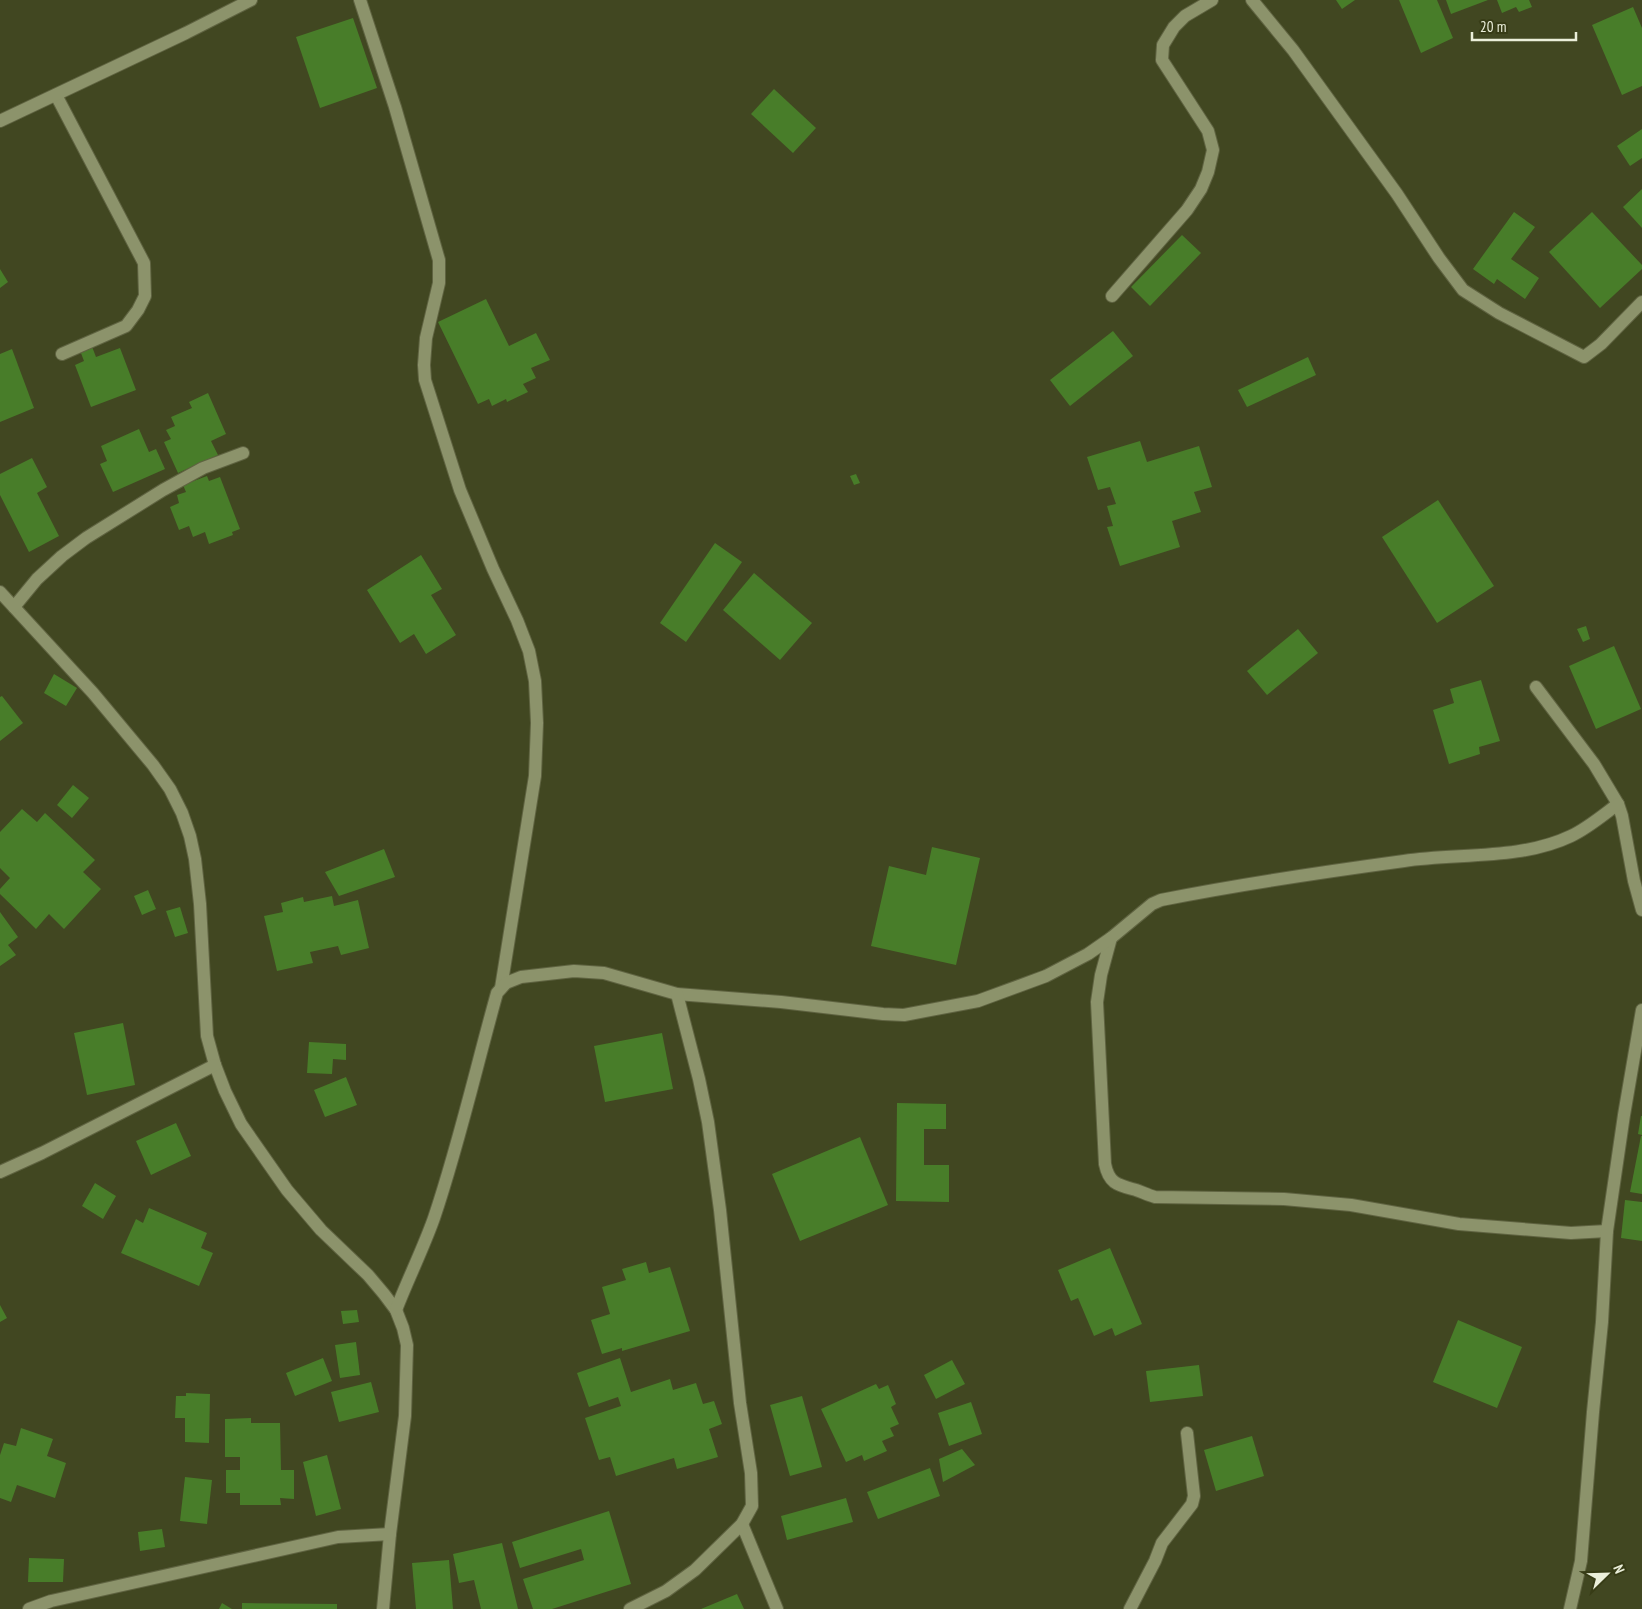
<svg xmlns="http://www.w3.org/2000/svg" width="1642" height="1609" font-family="'PT Sans Narrow',sans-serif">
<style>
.building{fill:#487d29}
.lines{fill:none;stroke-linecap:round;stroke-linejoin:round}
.street-casing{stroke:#5f6341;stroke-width:14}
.street{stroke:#8c936b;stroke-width:12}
</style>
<rect width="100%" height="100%" fill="#414721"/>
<g class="building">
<path d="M 1336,0 L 1355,0 L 1342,9 Z"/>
<path d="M 1399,0 L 1437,0 L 1453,38 L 1421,53 Z"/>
<path d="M 1446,0 L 1488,0 L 1451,14 Z"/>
<path d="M 1497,0 L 1529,0 L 1532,7 L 1519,12 L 1516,7 L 1502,13 Z"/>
<path d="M 1633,7 L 1642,28 L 1642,86 L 1622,95 L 1592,25 Z"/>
<path d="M 353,18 L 377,88 L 320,108 L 296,37 Z"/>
<path d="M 774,89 L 816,128 L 793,153 L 751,114 Z"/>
<path d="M 1642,129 L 1642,158 L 1630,166 L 1617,146 Z"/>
<path d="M 1642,189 L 1642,228 L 1623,207 Z"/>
<path d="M 1514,212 L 1535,227 L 1511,259 L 1539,278 L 1525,299 L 1497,279 L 1494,284 L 1473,269 Z"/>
<path d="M 1592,212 L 1642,265 L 1642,269 L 1600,308 L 1549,252 Z"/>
<path d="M 1182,235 L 1201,253 L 1150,306 L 1131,287 Z"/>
<path d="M 0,269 L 8,282 L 0,288 Z"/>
<path d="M 486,299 L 509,346 L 536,333 L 550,360 L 531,368 L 536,378 L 523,384 L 528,392 L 507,402 L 506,399 L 492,406 L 489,399 L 478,404 L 438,322 Z"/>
<path d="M 1113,331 L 1133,356 L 1070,406 L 1050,380 Z"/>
<path d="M 91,344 L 96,357 L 120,348 L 136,390 L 91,407 L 75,365 L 84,361 L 79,348 Z"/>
<path d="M 12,349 L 34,408 L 0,422 L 0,354 Z"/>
<path d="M 1308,357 L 1316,375 L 1247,407 L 1238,390 Z"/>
<path d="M 208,393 L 226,434 L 211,441 L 218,455 L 178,473 L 164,442 L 171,439 L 166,430 L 175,426 L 171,417 L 192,408 L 189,402 Z"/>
<path d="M 139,429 L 149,452 L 156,449 L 165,469 L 113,492 L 100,464 L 107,461 L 101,446 Z"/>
<path d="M 1140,441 L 1147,462 L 1199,446 L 1212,487 L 1194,492 L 1201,512 L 1172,521 L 1180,547 L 1120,566 L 1107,527 L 1113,526 L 1107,506 L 1116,504 L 1110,487 L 1098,490 L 1087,457 Z"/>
<path d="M 32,458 L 47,487 L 37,493 L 59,536 L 29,552 L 0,495 L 0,474 Z"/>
<path d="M 856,474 L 860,483 L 854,485 L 850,476 Z"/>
<path d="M 207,476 L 209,481 L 220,477 L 240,529 L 232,532 L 233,535 L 209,544 L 205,532 L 193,537 L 189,526 L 179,530 L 170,507 L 179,503 L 177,495 L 186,492 L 183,485 Z"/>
<path d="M 1438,500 L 1494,586 L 1437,623 L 1382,537 Z"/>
<path d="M 715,543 L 742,562 L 686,642 L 660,623 Z"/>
<path d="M 421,555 L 442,589 L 431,595 L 456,635 L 426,654 L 414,634 L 400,643 L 367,590 Z"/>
<path d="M 754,573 L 812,623 L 780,660 L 723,610 Z"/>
<path d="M 1586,626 L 1590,639 L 1583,642 L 1577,629 Z"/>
<path d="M 1298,629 L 1318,653 L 1267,695 L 1247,671 Z"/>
<path d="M 1614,646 L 1641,709 L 1596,729 L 1569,666 Z"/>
<path d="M 54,674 L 77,688 L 66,706 L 44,693 Z"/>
<path d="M 1481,680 L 1500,741 L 1479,747 L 1480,754 L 1449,764 L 1433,710 L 1454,703 L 1450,689 Z"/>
<path d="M 2,696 L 23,723 L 0,741 L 0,697 Z"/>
<path d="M 73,785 L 89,798 L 72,818 L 57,805 Z"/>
<path d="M 22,809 L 37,822 L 45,813 L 95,860 L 83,872 L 101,889 L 64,929 L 49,914 L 36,929 L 0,894 L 0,889 L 10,878 L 0,868 L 0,832 Z"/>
<path d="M 932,847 L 980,858 L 956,965 L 871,946 L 889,866 L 926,875 Z"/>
<path d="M 384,849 L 395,877 L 339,896 L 325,872 Z"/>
<path d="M 148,890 L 156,909 L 142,915 L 134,896 Z"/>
<path d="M 332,896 L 334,906 L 358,900 L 369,948 L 341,955 L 338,946 L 310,952 L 313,963 L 277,971 L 264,916 L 283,912 L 281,903 L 303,897 L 304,902 Z"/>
<path d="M 180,907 L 188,933 L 175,937 L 166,911 Z"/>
<path d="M 0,912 L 18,937 L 8,945 L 16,955 L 0,966 Z"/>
<path d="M 123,1023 L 135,1085 L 87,1095 L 74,1033 Z"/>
<path d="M 662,1033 L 673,1089 L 605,1102 L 594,1046 Z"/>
<path d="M 309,1042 L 346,1044 L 346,1060 L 333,1059 L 332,1074 L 307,1073 Z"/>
<path d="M 346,1077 L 357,1105 L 325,1117 L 314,1090 Z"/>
<path d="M 897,1103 L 946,1104 L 946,1129 L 924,1129 L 924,1165 L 949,1165 L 949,1202 L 896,1201 Z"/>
<path d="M 1641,1116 L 1642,1116 L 1642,1135 L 1638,1134 Z"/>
<path d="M 176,1123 L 191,1156 L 151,1175 L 136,1141 Z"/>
<path d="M 1641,1136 L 1642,1136 L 1642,1194 L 1630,1192 Z"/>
<path d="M 860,1137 L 888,1205 L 800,1241 L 772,1174 Z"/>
<path d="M 95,1183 L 116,1196 L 103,1219 L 82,1206 Z"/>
<path d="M 1625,1200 L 1642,1202 L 1642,1241 L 1621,1238 Z"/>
<path d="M 149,1208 L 207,1233 L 201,1248 L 213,1253 L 199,1286 L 121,1253 L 136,1219 L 143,1223 Z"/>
<path d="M 1110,1248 L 1142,1324 L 1115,1336 L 1112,1328 L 1094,1336 L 1078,1298 L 1071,1301 L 1058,1270 Z"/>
<path d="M 646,1262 L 649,1273 L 670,1267 L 690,1331 L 622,1351 L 622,1348 L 602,1354 L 591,1320 L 610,1314 L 602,1287 L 626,1280 L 622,1269 Z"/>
<path d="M 0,1305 L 7,1318 L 0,1322 Z"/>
<path d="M 357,1310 L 359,1322 L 343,1324 L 341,1311 Z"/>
<path d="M 1458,1320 L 1522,1347 L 1497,1408 L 1433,1382 Z"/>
<path d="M 356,1342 L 360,1375 L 340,1378 L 335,1345 Z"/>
<path d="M 323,1358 L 332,1381 L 295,1396 L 286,1373 Z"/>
<path d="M 620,1358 L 631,1392 L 670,1379 L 673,1390 L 696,1383 L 703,1404 L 714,1401 L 722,1424 L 709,1429 L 718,1457 L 677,1469 L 674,1458 L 616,1476 L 610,1457 L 599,1460 L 585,1418 L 621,1406 L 618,1397 L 589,1407 L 577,1373 Z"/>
<path d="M 952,1360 L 965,1384 L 936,1399 L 924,1375 Z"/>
<path d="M 1199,1365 L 1203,1396 L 1150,1402 L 1146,1371 Z"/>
<path d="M 371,1382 L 379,1412 L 339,1422 L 331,1392 Z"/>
<path d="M 876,1384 L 879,1389 L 888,1385 L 896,1404 L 891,1407 L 899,1424 L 890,1428 L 894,1436 L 882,1441 L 887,1451 L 864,1461 L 862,1455 L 846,1462 L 821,1409 Z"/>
<path d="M 186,1393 L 210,1394 L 209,1443 L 185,1442 L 185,1418 L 175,1418 L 176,1396 L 186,1396 Z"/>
<path d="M 802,1396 L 822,1467 L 790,1476 L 770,1405 Z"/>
<path d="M 971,1402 L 982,1434 L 949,1446 L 938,1413 Z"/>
<path d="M 251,1418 L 251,1423 L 280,1423 L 281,1470 L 294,1470 L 294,1499 L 280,1498 L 281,1505 L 240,1505 L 240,1493 L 226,1493 L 226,1470 L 240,1470 L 240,1457 L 225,1457 L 225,1419 Z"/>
<path d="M 21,1428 L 53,1439 L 47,1456 L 66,1463 L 55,1498 L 17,1485 L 11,1502 L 0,1498 L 0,1455 L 4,1443 L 16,1446 Z"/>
<path d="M 1252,1436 L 1264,1476 L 1216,1491 L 1204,1450 Z"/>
<path d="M 962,1449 L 975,1465 L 943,1482 L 939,1459 Z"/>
<path d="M 327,1455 L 341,1509 L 316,1516 L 303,1462 Z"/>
<path d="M 930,1468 L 940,1496 L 878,1519 L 867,1492 Z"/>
<path d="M 185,1477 L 212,1480 L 207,1524 L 180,1521 Z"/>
<path d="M 846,1498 L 853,1522 L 787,1540 L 781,1516 Z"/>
<path d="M 609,1511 L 631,1584 L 552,1609 L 533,1609 L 523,1579 L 584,1560 L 581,1549 L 520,1568 L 512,1542 Z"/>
<path d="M 162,1529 L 165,1547 L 140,1551 L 138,1532 Z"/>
<path d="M 502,1543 L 518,1609 L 481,1609 L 474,1580 L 459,1583 L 453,1554 Z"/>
<path d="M 29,1558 L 64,1559 L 63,1582 L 28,1582 Z"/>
<path d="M 449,1560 L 453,1609 L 416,1609 L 412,1563 Z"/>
<path d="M 737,1594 L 744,1609 L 701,1609 Z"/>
<path d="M 222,1603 L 232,1609 L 219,1609 Z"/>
<path d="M 242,1603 L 337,1604 L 337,1609 L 242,1609 Z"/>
</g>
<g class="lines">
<g class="street-casing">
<g id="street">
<path d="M 360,0 L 395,107 L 439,260 L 439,283 L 426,338 L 424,365 L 425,380 L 460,490 L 493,569 L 517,620 L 529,651 L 535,681 L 537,723 L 535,776 L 501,988"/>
<path d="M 1252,0 L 1293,50 L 1397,194 L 1439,258 L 1463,290 L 1499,313 L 1584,357 L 1601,344 L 1642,302"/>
<path d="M 56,95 L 144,263 L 145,296 L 138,310 L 126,326 L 62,354"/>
<path d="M 0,121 L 186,33 L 251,0"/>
<path d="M 1112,296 L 1187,210 L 1201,189 L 1208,172 L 1213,150 L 1208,131 L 1162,60 L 1163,45 L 1174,27 L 1185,16 L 1212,0"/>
<path d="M 0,592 L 93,693 L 153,765 L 170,789 L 182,813 L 190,836 L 195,859 L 200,904 L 207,1036 L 215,1065 L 225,1091 L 241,1124 L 287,1190 L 321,1230 L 368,1275 L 384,1294 L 396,1310 L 403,1328 L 407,1345 L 405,1416 L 390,1534 L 383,1609"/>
<path d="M 14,607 L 37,579 L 62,556 L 86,538 L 163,490 L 203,468 L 243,453"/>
<path d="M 1536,687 L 1594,764 L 1618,804 L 1622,816 L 1634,881 L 1642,910"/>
<path d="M 1111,938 L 1101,975 L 1097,1002 L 1105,1164 C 1109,1184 1118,1185 1136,1190 C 1142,1192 1148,1195 1155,1197 L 1284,1199 L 1351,1205 L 1459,1224 L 1571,1233 L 1607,1231"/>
<path d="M 0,1172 L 42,1153 L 215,1065"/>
<path d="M 396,1310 C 408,1279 423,1249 434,1218 C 459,1144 476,1068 497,993 L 506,983 L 521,977 L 574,971 L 604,973 L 677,994 L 781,1002 L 883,1014 L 904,1015 L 978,1001 L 1046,976 L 1088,954 L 1111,938 L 1152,904 L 1161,900 C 1241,884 1323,872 1404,861 C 1458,853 1521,860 1571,836 C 1588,828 1603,815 1618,804"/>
<path d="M 742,1524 L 777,1609"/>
<path d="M 29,1609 L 51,1601 L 338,1537 L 390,1534"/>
<path d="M 630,1609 L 666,1591 L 695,1570 L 742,1524 L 752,1506 L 751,1473 L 740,1403 L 720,1210 L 708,1122 L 699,1079 L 677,994"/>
<path d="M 1130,1609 L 1155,1561 L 1162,1543 L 1192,1504 L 1194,1496 L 1187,1433"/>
<path d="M 1570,1609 L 1581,1561 L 1593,1412 L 1602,1322 L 1607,1231 L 1624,1115 L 1642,1010"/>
</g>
</g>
<use href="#street" class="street"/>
</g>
<g transform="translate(1607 1574) rotate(67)" stroke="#373c16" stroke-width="4" paint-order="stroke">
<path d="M0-4L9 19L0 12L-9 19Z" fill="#ebefda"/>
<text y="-8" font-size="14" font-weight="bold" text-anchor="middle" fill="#ebefda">N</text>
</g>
<path d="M1472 32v8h104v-8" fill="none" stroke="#ebefda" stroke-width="2.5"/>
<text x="1480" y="32" font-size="15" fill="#ebefda" stroke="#373c16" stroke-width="4" paint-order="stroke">20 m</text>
</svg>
